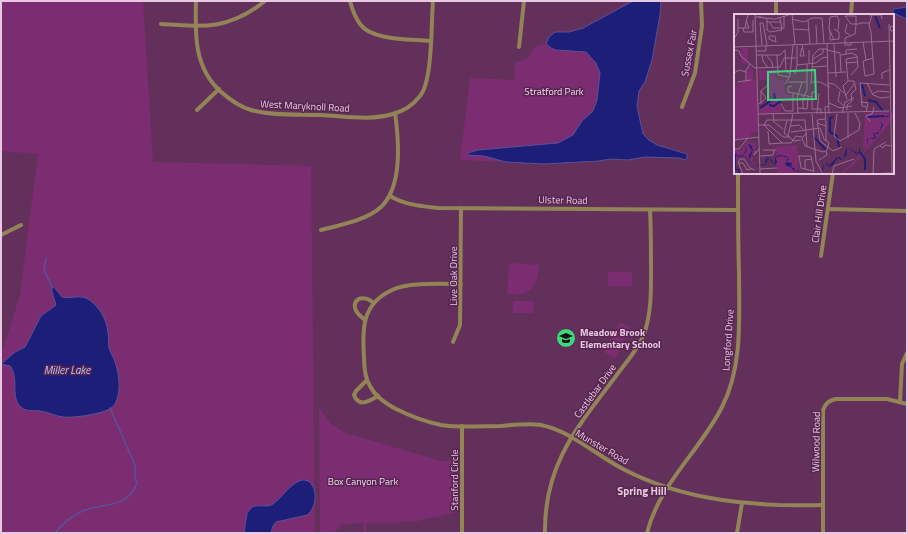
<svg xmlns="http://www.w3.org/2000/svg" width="908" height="534" font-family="'Titillium Web',sans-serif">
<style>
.green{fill:#7c2d72}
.water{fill:#1d1e78;stroke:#5a5198}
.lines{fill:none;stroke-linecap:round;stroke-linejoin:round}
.stream{stroke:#5a5198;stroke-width:1.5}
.minor{stroke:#928456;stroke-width:4}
.labels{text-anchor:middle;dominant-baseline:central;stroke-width:3;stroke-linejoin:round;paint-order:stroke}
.street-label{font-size:10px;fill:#e8c9e1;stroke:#572550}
.park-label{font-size:10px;fill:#f3dcef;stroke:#572550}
.poi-label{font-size:10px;font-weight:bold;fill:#e8c9e1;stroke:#572550;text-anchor:start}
.water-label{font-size:11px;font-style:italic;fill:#b7c4f5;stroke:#572550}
.neighbourhood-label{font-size:11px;font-weight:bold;fill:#e8c9e1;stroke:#572550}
.inset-river{fill:none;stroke:#1d1e78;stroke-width:2}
.inset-road{fill:none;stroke:#986d91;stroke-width:1}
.view{fill:#3ed77d;fill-opacity:0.15;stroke:#3ed77d;stroke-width:2}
.inset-edge{fill:none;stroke:#e8c9e1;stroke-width:2}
</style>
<rect width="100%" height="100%" fill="#63305b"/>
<g class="green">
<path d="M 1,1 L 143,1 L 153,162 L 311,166 L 315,533 L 1,533 L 1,355 L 20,295 L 38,154 L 1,151 Z"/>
<path d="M 546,44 C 556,55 574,48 586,52 L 590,56 L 600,71 L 597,101 L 593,111 L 582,121 L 573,135 L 558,143 L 478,150 L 468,153 L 470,155 L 484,156 L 506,162 L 460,160 L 470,78 L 514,80 L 515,62 C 525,61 532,57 534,47 Z"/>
<path d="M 512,263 L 539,265 C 538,287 530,297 507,294 L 509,266 Z"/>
<rect x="608" y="272" width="24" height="14"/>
<rect x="513" y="301" width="20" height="12"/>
<path d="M 620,322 L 631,328 L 615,358 L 604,352 Z"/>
<path d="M 319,407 L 330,423 L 345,433 L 441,461 L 454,461 L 454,513 L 413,522 L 366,523 L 366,533 L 364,533 L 363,523 L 343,524 L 333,533 L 320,533 Z"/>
</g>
<g class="water">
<path d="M 633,1 L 661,1 L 660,15 L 652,60 L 645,82 L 639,91 L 637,106 L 643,134 L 649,140 L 657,145 L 687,154 L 687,158 L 686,160 L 679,158 L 645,157 L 628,160 L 610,159 L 599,161 L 544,164 L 506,162 L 484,156 L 468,155 L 468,153 L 478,150 L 558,143 L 573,135 L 582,121 L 593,111 L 597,100 L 600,73 L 596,63 L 586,52 L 556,50 L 551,48 L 546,44 L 549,37 L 555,32 L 569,32 L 583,28 Z"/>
<path d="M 907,7 L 907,19 L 893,13 L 893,9 Z"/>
<path d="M 52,287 L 54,287 L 62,297 C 70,299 78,295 86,298 C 98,304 107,319 108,333 C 109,338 108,343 109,348 C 110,352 112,355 114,359 C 119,372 122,391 115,404 C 110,414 74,418 63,417 C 55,416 48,412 40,411 C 34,410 28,412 22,408 C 9,398 20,379 10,366 L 1,364 L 15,352 L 25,347 L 41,316 L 56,305 L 52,292 Z"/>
<path d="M 302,480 C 318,479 319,506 307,515 L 276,522 L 273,526 L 271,533 L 244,533 L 247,513 L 252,507 C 259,504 267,508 273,504 C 284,496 289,484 302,480 Z"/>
</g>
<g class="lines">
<g class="stream">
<path d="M 46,258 L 44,270 L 52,287"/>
<path d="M 55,533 C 63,523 72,515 85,510 C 105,503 128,508 137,483 L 135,477 L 135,465 L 110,408"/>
</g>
<g class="minor">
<path d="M 196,1 C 195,34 194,67 220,91 C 229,99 240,107 251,110 C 273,116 298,114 320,115 C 344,116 370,121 393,114 C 404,111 413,105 420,96 C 433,80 431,23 433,1"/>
<path d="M 350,1 C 352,9 355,17 360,24 C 372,41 411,39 430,41"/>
<path d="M 776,15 L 776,1"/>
<path d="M 851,15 L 852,1"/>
<path d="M 161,24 C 204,27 229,30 265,1"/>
<path d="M 519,47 L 524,1"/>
<path d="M 682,107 L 695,73 L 702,26 L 701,1"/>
<path d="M 197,110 L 219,89"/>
<path d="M 390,196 C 405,205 421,206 438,208 L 738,210"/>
<path d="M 828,209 L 907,211"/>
<path d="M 321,230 C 340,225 367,220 381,207 C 403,186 399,141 395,113"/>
<path d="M 1,235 L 21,225"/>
<path d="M 821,256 L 833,173"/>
<path d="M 461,284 C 442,284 409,282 392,290 C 362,304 362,328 364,357 C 364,366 365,378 370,386 C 375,396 384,402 394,408 C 408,415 426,422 441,425 C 460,428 481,426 501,426 C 514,425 528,423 541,425 C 571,431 596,455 623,469 C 684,501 755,507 823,505"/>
<path d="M 364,319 C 346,307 357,290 374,303"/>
<path d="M 453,342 L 460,325 L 461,208"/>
<path d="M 367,380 L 356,391 L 354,395 C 359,408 369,401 378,396"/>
<path d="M 900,401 L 902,364 L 907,353"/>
<path d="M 462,426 L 462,533"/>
<path d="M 545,533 C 544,464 577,428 616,376 C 626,362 638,350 644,334 C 652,312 651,287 651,264 C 651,246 651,228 650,210"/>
<path d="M 647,533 C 659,484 700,451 722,407 C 743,366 739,317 739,273 C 738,240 738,206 738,173"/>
<path d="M 737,533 L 742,503"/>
<path d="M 823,533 L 823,410 C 826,403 828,401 836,399 L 887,399 L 907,404"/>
</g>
</g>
<defs>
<g id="school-disc" transform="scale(1)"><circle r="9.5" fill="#3ed77d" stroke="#572550"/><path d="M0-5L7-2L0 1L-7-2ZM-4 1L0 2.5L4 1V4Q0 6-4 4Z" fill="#111"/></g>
</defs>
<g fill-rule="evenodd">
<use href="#school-disc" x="566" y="338"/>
</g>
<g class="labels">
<g class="street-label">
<text transform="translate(689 53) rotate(-79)">Sussex Fair</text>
<text transform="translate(305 106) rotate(3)">West Maryknoll Road</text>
<text transform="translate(563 200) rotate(1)">Ulster Road</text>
<text transform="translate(819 214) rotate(-82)">Clair Hill Drive</text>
<text transform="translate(453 276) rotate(-90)">Live Oak Drive</text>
<text transform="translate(728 340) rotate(-86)">Longford Drive</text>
<text transform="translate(595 391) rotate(-54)">Castlebar Drive</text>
<text transform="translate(816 442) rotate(-89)">Wilwood Road</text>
<text transform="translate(602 447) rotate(30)">Munster Road</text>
<text transform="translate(454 480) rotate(-90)">Stanford Circle</text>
</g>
<g class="park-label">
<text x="554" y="91">Stratford Park</text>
<text x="363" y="481">Box Canyon Park</text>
</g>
<g class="poi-label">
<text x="580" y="332">Meadow Brook<tspan x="580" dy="12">Elementary School</tspan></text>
</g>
<g class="water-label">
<text x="67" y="370">Miller Lake</text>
</g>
<g class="neighbourhood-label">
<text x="642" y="491">Spring Hill</text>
</g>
</g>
<g transform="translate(734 14)">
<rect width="160" height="160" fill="#63305b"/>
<path d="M 7,34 L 14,34 L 14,51 L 7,48 ZM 15,52 L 19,56 L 19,66 L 23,67 L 25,118 L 17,118 L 17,123 L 0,126 L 0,74 L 12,65 ZM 24,56 L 41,56 L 42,66 L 50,66 L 51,79 L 58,82 L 58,84 L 53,85 L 41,90 L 46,88 L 47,100 L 25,100 L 26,93 L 34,87 L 36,66 L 26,66 ZM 155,98 L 156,107 L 156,98 L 160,98 L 160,104 L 120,151 L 108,160 L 106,160 L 133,134 L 129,134 L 131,99 ZM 13,127 L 22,130 L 20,138 L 15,142 L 18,142 L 19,149 L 25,148 L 19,150 L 26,154 L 17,151 L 13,141 L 0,147 L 0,135 L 7,137 ZM 63,131 L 65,160 L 43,160 L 42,133 Z" fill="#7c2d72"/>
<path d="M 160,92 L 154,103 L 150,103 L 151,107 L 147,108 L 148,109 L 149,111 L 144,120 L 140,120 L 142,123 L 141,125 L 134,125 L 133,132 L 125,133 L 126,136 L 126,138 L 125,139 L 123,140 L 121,139 L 113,133 L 113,140 L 109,145 L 106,146 L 104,143 L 99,151 L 95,153 L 94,152 L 92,149 L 90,149 L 89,158 L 87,160 L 90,149 L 93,149 L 95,152 L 103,143 L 106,143 L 107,145 L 109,145 L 113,133 L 123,139 L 125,138 L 125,133 L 133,132 L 133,125 L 141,124 L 139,120 L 145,118 L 148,110 L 146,108 L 151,107 L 150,103 L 151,102 L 154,102 ZM 14,130 L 11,131 L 13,136 L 9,142 L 4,143 L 2,141 L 2,155 L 5,155 L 6,158 L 4,160 L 4,156 L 1,156 L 0,150 L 0,138 L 4,142 L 9,141 L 12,136 L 11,131 L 14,130 L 17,131 L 19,136 L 15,146 L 20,152 L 32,150 L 31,146 L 34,143 L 41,150 L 41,143 L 43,142 L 46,141 L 51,142 L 53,143 L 55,145 L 52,148 L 58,149 L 57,153 L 60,154 L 62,158 L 64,156 L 68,160 L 65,157 L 63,158 L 62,158 L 56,153 L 56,152 L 54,153 L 51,150 L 54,144 L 48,142 L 41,143 L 43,148 L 41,151 L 34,144 L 32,151 L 20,152 L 15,147 L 15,141 L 18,137 Z" fill="#1d1e78"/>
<path class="inset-river" d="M 141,2 L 146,14M 128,70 L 131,82M 134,86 L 142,88 L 149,97M 35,91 L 40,92 L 47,87M 26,94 L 41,84 L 40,79M 99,103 L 96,104 L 96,118 L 103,122 L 105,133M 133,103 L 150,102M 80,123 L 92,136M 126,138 L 131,145 L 131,156"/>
<path class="inset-road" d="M 21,0 L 22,32M 58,0 L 61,31M 135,1 L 147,1 L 148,5M 138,1 L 135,11 L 137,18 L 140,60 L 131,62 L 129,47 L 139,44M 21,3 L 27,3 L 30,4 L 24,3M 30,4 L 41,5 L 58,0M 33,4 L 33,16 L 36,18 L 48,16 L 46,4M 58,5 L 70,8 L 78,4 L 88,4 L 90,30M 74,6 L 76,30M 33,8 L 47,8M 36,9 L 39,14 L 50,14 L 50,2M 113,10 L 111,18 L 116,21M 155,10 L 158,159M 82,11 L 83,30M 160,13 L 156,12 L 157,17 L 160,17M 4,14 L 15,14 L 12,6M 9,14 L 10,18 L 19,18 L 19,6M 11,14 L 14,0M 59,15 L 75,16M 96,17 L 96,26 L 105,25 L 105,18 L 100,15M 35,22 L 41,22 L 42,28 L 35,25 ZM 0,25 L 4,18 L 4,5M 100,26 L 95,15 L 96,3 L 103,2 L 105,6 L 104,16M 129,28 L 132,46M 93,29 L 95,100M 100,29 L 102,63M 117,29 L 117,31 L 111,31 L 111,24 L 121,20 L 122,11 L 122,2 L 111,2 L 117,10 L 125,10 L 126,9 L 135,9M 68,30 L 70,42 L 66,42 L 68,34M 28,31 L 26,9 L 29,9 L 33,31M 22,32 L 26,160M 0,33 L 160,27M 0,36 L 5,37 L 7,42 L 21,54 L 46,53 L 50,44 L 62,44M 75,36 L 75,49M 93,36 L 106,39 L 107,58M 22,37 L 32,37 L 32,32M 112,40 L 112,36 L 123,35M 23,41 L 46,41 L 51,36 L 52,57 L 56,60M 28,41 L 29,47 L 34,54M 32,41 L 38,48 L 39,54M 43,41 L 44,61 L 55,63M 107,41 L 118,39 L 123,42 L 124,53 L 117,61M 79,45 L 89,39 L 89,35M 112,49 L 124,48M 63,51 L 63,32M 79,53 L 93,52M 0,59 L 5,56 L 12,58M 94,59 L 112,58M 61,60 L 63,51 L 82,49 L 88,44 L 93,43M 148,65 L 148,59 L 155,56M 12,66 L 12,56 L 16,50M 3,68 L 17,66M 54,68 L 73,68M 78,68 L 86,68 L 96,73M 93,69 L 100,70 L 110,79M 126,69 L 155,71M 126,69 L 128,92 L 133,93M 133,69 L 139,81 L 147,84 L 155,83M 51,70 L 56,62 L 59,31M 77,70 L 79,41 L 85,35 L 93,35M 58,72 L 54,73 L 54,78 L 78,83M 106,77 L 104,87 L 109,91M 82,78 L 78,78 L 78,95 L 87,95 L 87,100M 138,80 L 144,77 L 155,78M 111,82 L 121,69M 113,85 L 109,72 L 114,67 L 112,45 L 123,43M 127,88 L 134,89 L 132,98M 95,89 L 106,94 L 118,92M 25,90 L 32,84 L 27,77M 27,90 L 27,77 L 35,70M 47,90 L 51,97 L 59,97 L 59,80M 64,94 L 73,95 L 74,83M 69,94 L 69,84 L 73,76 L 73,50M 113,96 L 113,91 L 118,87 L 117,80 L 122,75 L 120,67 L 114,67M 108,99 L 111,88 L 120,84M 25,100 L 155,97M 39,100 L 40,108 L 49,115M 64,100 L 63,84 L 68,68M 78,100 L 82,147 L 89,160M 83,100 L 85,79M 103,100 L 100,122 L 106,127 L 125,116 L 126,109 L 121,99M 91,105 L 83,106 L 86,127 L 99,137 L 108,133M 53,106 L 50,119 L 60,127 L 67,126M 136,107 L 132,102 L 138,100 L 140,93M 83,109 L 92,112 L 92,127M 25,111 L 35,111 L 49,123 L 56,123M 30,111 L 33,106 L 71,106 L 73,133M 30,111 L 48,129 L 57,129 L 62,122 L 68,123M 57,112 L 65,111 L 69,115M 92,112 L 91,93 L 95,92M 34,117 L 35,130 L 48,129M 57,118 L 86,114 L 90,125 L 95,129 L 93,136 L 89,138 L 71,132 L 68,124 L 73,119M 54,122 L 59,100M 114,124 L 114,99M 0,126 L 25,123M 146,132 L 149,134 L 151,131 L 157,132M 0,135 L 5,135 L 14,124M 29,136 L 42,136M 22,137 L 20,141 L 26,134M 26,142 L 39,141 L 40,136M 64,142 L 77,142 L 80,158M 65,142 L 67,154 L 79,157M 85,146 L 93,141 L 92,137M 5,149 L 9,149 L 13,156 L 17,155M 26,155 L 43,154M 71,156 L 71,146 L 78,145M 9,160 L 4,148 L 6,145 L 10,145 L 16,154 L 21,156M 98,160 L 100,152 L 120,145M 134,160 L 157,159M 139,160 L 140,135 L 152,128"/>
<path class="view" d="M 81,56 L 82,85 L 34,86 L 34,58 Z"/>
<rect width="160" height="160" class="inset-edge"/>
</g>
<rect width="908" height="534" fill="none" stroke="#e8c9e1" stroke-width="4"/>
</svg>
